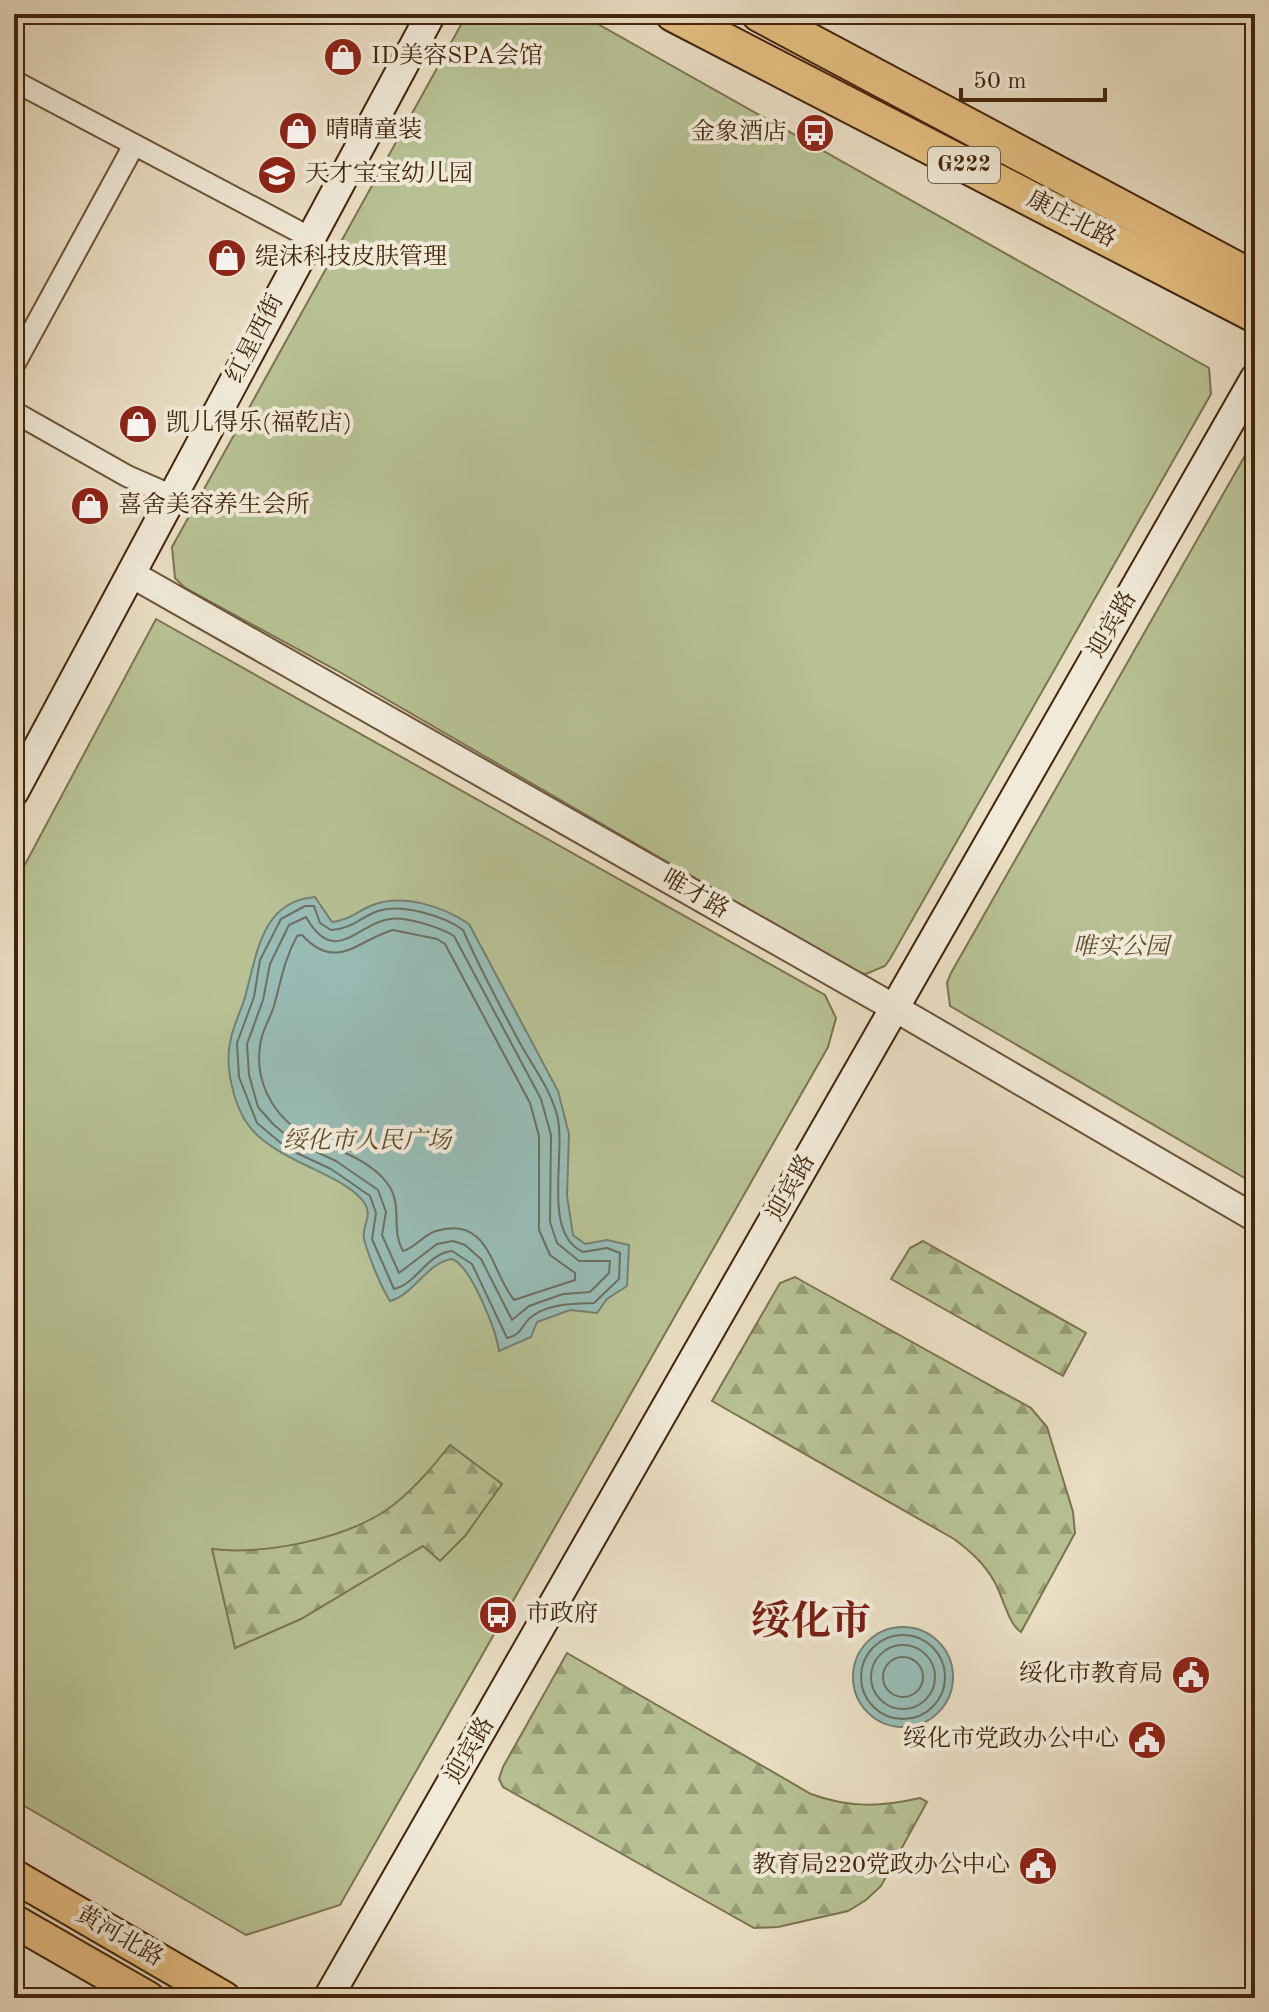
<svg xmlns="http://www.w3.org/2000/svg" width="1269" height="2012" font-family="'Old Standard TT','Noto Serif SC',serif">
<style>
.green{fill:#b7c194;stroke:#7c734f;stroke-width:2}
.forest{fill:url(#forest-firs);stroke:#7c734f;stroke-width:2}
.water{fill:#98bcb5;stroke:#768071;stroke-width:2}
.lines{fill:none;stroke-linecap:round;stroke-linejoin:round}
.shore{stroke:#6d7060;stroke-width:2}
.minor-casing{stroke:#6c5338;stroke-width:24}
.tertiary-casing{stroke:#6c5338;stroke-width:30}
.secondary-casing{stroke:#42250a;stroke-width:32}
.primary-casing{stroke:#42250a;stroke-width:36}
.trunk-casing{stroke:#42250a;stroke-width:38}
.minor{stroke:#f1ead9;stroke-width:20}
.tertiary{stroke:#f1ead9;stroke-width:26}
.secondary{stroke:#f1ead9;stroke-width:28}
.primary{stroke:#e5bf82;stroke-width:32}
.trunk{stroke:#e5bf82;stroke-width:34}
.labels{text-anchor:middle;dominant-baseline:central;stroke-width:8;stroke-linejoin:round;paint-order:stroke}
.shield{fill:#f1ead9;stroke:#766048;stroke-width:2}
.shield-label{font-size:22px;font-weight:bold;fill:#42250a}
.poi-label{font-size:24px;fill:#42250a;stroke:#f1ead9;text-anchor:start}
.street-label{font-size:24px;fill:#42250a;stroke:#f1ead9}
.park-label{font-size:24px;font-style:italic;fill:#5f4c2c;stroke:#f1ead9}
.town-label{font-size:40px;font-weight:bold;fill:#7a1f14;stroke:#f1ead9}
</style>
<defs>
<pattern id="forest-firs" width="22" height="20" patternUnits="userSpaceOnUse" patternTransform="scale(2)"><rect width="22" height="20" fill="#b7c194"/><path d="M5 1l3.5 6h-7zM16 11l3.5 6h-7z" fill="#969d77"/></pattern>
</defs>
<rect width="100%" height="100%" fill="#eadec4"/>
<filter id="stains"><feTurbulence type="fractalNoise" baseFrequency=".0025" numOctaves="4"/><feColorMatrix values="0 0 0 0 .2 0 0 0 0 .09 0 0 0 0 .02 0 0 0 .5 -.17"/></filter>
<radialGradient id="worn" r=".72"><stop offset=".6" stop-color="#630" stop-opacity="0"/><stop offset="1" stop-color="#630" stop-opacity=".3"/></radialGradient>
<g class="green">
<path d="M 467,14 L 580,14 L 1209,368 L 1211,394 L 890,959 L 885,966 L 866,974 L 857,972 L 336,670 L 185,588 L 175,578 L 172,547 Z"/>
<path d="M 1255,438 L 1255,1184 L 950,1006 L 947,983 L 951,973 Z"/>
<path d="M 156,619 L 825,995 L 836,1018 L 828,1047 L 340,1905 L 246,1935 L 14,1800 L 14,885 Z"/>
</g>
<g class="forest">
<path d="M 923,1241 L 1086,1333 L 1063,1376 L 891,1279 L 910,1248 Z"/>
<path d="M 795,1277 L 1031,1408 L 1047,1427 L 1073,1512 L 1075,1533 L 1021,1632 C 1008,1624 1003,1596 994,1581 C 984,1563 970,1551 954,1539 L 712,1401 L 780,1283 Z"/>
<path d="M 450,1445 L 502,1484 L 465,1536 L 440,1561 L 423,1546 L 301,1619 L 235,1648 L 212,1549 C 263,1555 341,1540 385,1511 C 410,1494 431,1469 450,1445 Z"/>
<path d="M 567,1653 L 811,1794 C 849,1808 881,1807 920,1798 L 927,1802 L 881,1886 L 866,1900 L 848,1911 L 778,1927 L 754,1928 L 503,1787 L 499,1779 L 503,1767 Z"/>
</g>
<g class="water">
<path d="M 315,897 L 332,922 C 350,920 357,911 373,905 C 403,893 444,907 469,924 L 558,1091 L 569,1134 L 567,1196 L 573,1235 L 585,1244 L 607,1240 L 629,1245 L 627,1286 L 607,1299 L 597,1313 L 570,1310 L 537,1322 L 531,1337 L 499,1351 C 496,1330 471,1266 452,1259 C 426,1263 415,1294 390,1301 C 381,1287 368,1255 364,1239 C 361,1226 373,1217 365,1204 C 348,1175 276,1162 249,1126 C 233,1105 224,1064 231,1038 C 234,1024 241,1011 245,997 C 257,955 261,901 315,897 Z"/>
<circle cx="903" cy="1677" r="50"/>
</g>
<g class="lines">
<g class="shore">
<path d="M 305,906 L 314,906 L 320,923 L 331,930 C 354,928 359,918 378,911 C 401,903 444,916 463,930 C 480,969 501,1008 521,1045 C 534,1068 550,1089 557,1115 C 567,1153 541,1233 583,1252 L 607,1248 L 620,1253 L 619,1279 L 594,1303 C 574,1304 547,1303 530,1318 C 520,1327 523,1334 507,1338 L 472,1264 L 452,1251 C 426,1254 417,1284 394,1289 L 372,1239 L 376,1213 L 370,1196 L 331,1169 L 288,1149 L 257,1123 L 239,1077 L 237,1043 L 254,997 L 260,960 L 281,919 Z"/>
<path d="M 306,917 C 335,968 357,923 390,919 C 405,916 442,928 454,936 L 541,1099 L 551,1135 L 550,1222 L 557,1243 L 579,1261 L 610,1261 L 609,1273 L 590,1292 L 563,1294 L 529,1306 L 512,1320 L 481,1259 L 465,1245 L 453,1241 L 437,1244 L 399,1273 L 382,1235 L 386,1212 L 378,1190 L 336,1161 L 293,1141 L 273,1124 L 258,1107 L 249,1075 L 247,1044 L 263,1000 L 270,964 L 289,925 Z"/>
<path d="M 393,930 L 437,939 L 445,944 L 530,1103 L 539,1136 L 539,1230 L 550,1255 L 575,1273 L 575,1280 L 514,1300 C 491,1272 490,1215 436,1231 C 423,1235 415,1248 403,1251 C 390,1229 404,1205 387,1183 C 366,1155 326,1148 298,1130 C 271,1112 255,1079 260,1046 C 261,1032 270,1019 274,1006 C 281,981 284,960 297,936 L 302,935 C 337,973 359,939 393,930 Z"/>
<circle cx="903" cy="1677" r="42"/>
<circle cx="903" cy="1677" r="32"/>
<circle cx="903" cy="1677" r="20"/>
</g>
<g class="minor-casing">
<g id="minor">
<path d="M 14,81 L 309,237"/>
<path d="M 14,365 L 134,145"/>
<path d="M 14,412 L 127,476 L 175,497"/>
</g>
</g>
<g class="tertiary-casing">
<path id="tertiary" d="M 133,575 L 893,1007 L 1255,1218"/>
</g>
<g class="secondary-casing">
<g id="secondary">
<path d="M 14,792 L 431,14"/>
<path d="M 328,1998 L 1255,378"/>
</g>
</g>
<g class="primary-casing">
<g id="primary">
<path d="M 14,1876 L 224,1998"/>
<path d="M 14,1921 L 148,1998"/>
</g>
</g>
<g class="trunk-casing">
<g id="trunk">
<path d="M 673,14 L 1255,315"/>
<path d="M 759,14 L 1255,279"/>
</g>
</g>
<use href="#minor" class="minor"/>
<use href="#tertiary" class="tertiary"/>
<use href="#secondary" class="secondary"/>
<use href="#primary" class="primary"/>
<use href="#trunk" class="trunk"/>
</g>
<defs>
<g id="shop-disc" transform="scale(2)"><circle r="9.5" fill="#8f2418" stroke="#f1ead9"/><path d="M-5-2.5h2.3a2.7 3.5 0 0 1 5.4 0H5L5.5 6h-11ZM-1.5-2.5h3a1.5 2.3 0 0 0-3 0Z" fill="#fff"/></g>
<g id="bus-disc" transform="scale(2)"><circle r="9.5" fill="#8f2418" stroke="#f1ead9"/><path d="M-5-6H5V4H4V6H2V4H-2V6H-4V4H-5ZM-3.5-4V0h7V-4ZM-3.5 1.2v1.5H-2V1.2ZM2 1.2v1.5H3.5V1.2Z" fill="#fff"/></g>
<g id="school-disc" transform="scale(2)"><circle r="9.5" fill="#8f2418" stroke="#f1ead9"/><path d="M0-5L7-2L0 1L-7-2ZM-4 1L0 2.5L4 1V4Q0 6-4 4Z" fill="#fff"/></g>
<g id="civic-disc" transform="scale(2)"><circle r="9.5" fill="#8f2418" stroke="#f1ead9"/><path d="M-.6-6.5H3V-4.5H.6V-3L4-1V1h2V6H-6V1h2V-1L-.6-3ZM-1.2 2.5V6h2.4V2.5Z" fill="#fff"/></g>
</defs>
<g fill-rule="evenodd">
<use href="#shop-disc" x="343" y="57"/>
<use href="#shop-disc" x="298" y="131"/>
<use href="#bus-disc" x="815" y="133"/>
<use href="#school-disc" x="277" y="175"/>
<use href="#shop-disc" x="227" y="258"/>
<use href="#shop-disc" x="138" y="424"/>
<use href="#shop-disc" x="90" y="506"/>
<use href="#bus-disc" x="498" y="1615"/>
<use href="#civic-disc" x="1191" y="1675"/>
<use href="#civic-disc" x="1147" y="1740"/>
<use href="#civic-disc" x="1038" y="1866"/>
</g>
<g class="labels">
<rect class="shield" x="928" y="147" width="72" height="36" rx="6"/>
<g class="shield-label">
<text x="964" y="165">G222</text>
</g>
<g class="poi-label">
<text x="371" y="57">ID美容SPA会馆</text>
<text x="326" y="131">晴晴童装</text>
<text x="787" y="133" text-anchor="end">金象酒店</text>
<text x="305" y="175">天才宝宝幼儿园</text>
<text x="255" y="258">缇沫科技皮肤管理</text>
<text x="166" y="424">凯儿得乐(福乾店)</text>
<text x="118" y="506">喜舍美容养生会所</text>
<text x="526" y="1615">市政府</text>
<text x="1163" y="1675" text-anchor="end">绥化市教育局</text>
<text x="1119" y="1740" text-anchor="end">绥化市党政办公中心</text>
<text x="1010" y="1866" text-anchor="end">教育局220党政办公中心</text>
</g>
<g class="street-label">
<text transform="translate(1071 220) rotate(27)">康庄北路</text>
<text transform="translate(256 339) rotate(-63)">红星西街</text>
<text transform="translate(1113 625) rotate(-60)">迎宾路</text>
<text transform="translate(695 895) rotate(30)">唯才路</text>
<text transform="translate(792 1188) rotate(-61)">迎宾路</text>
<text transform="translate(471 1751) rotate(-60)">迎宾路</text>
<text transform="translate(119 1937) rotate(30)">黄河北路</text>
</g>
<g class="park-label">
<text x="1121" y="948">唯实公园</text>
<text x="367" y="1142">绥化市人民广场</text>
</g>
<g class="town-label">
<text x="811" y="1624">绥化市</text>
</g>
</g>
<rect width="1269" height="2012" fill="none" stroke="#eadec4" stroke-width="48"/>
<rect x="16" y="16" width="1237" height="1980" fill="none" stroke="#42250a" stroke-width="4"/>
<rect x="24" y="24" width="1221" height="1964" fill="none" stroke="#42250a" stroke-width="2"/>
<path d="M961 88v12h144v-12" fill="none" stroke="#42250a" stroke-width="4"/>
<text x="973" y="88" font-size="24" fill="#42250a" stroke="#f1ead9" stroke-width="6" paint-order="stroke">50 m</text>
<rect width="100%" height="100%" filter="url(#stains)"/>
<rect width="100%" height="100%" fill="url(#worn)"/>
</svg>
